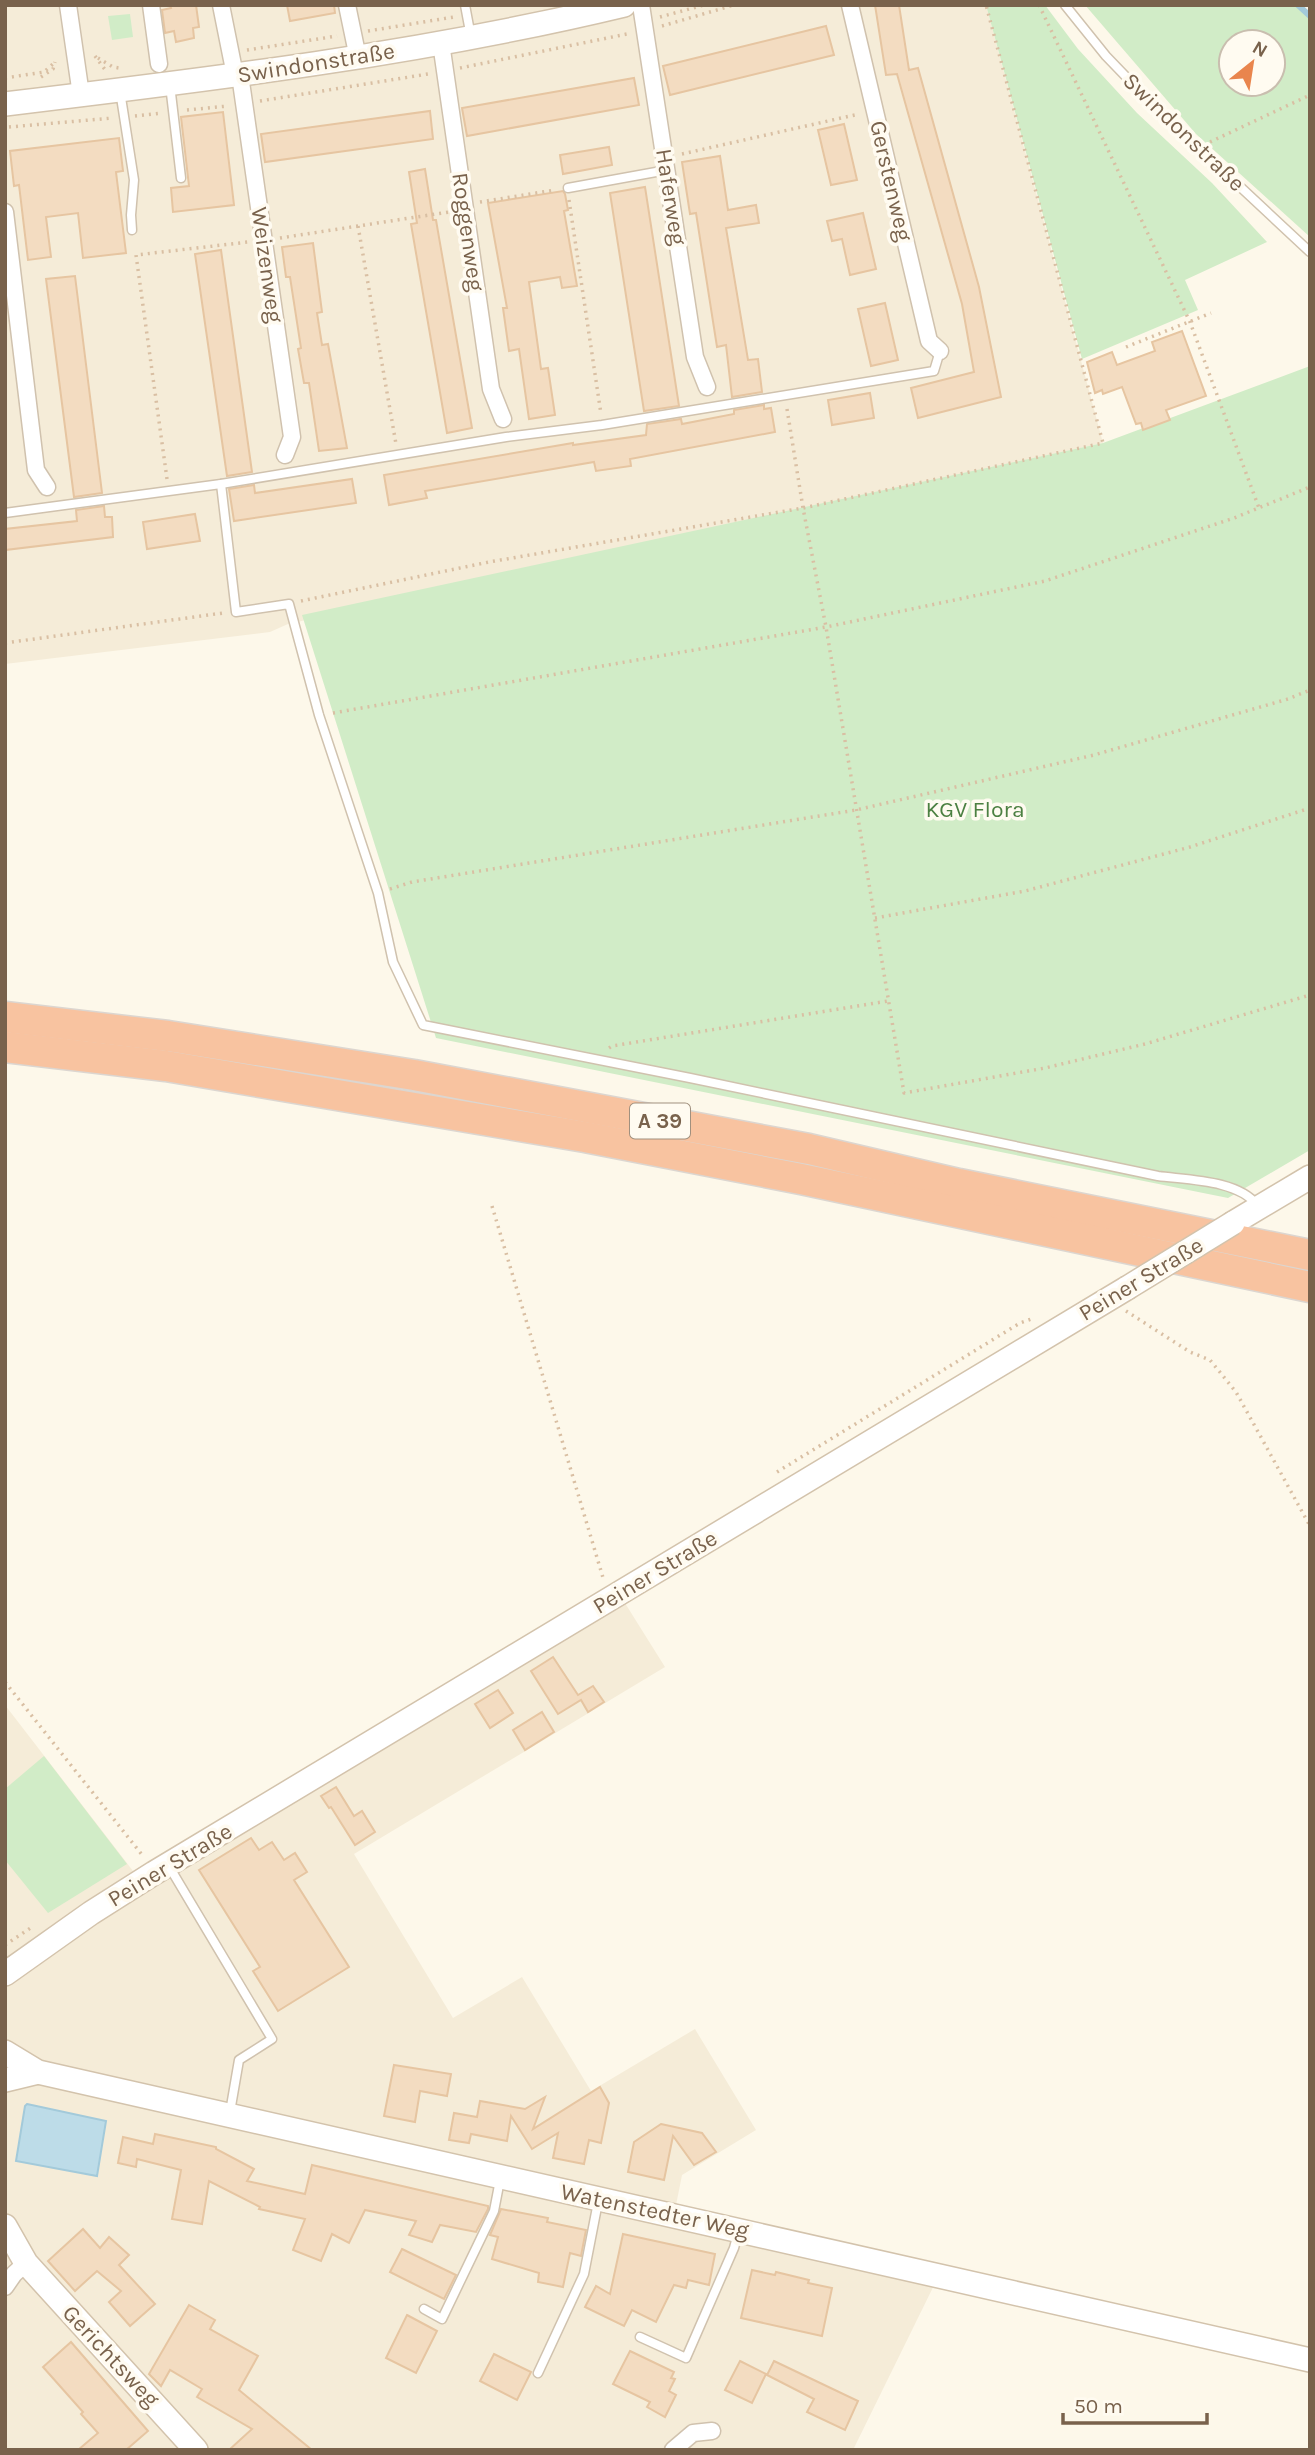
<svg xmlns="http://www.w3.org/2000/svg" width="1315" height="2455" font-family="Karla,sans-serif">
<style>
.residential{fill:#f5ecd8}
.green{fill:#d1ecc7;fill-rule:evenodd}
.water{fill:#bddce8;stroke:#a3cada;stroke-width:2}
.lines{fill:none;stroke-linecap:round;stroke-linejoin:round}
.stream{stroke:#a3cada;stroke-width:6}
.building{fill:#f3dcc1;stroke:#e6c5a1;stroke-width:2}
.lane-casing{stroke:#d0c2ae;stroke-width:11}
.street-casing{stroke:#d0c2ae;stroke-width:19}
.secondary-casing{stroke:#d3c3ac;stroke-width:26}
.highway-casing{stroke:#dcd6d0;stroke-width:33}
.path{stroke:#d9bfa3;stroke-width:3.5;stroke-dasharray:2 5;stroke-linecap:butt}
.lane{stroke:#fff;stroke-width:8}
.street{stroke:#fff;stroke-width:16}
.secondary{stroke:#fff;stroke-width:23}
.highway{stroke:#f8c3a0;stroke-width:30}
.secondary-bridge-casing{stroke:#d3c3ac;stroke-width:26;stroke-linecap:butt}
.secondary-bridge{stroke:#fff;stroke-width:23}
.labels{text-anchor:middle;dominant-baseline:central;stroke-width:7;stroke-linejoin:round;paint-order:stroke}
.shield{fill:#fffbf1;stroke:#a1907e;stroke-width:2}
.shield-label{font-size:21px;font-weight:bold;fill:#79624c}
.street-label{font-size:23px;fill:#79624c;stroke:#fffbf1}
.park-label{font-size:23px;fill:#4c8042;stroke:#fffbf1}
</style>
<rect width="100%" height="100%" fill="#fdf8ea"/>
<g class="residential">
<path d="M 5,5 L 986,5 L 1103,443 L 288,624 L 270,632 L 5,664 Z"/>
<path d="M 613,1584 L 665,1667 L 354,1854 L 453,2018 L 522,1977 L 591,2091 L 695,2029 L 756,2130 L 682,2175 L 676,2205 L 944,2265 L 853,2450 L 5,2450 L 5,1705 L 133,1871 Z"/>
</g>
<g class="green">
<path d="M 986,5 L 1045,5 L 1078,49 L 1137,113 L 1212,183 L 1267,242 L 1185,280 L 1198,310 L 1082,359 Z"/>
<path d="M 1085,5 L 1298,5 L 1310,16 L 1310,237 L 1196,134 ZM 1231,42 L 1273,42 L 1273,84 L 1231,84 Z"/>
<path d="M 130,14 L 133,37 L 112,40 L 108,16 Z"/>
<path d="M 1310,366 L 1310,1150 L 1228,1198 L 436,1038 L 302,615 L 1103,443 Z"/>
<path d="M 44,1756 L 127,1864 L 48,1913 L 5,1860 L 5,1789 Z"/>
</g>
<path class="water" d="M 27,2104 L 106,2121 L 97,2176 L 16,2161 L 25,2106 Z"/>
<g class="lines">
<path class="stream" d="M 1298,5 L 1310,16"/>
</g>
<g class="building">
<path d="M 170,5 L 196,5 L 199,27 L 193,28 L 194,38 L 176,42 L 174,31 L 165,33 L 162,10 L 171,8 Z"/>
<path d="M 287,5 L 334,5 L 335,13 L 290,21 Z"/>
<path d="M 875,5 L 899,5 L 909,70 L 918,68 L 979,287 L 1001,397 L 918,418 L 911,388 L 974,372 L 962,304 L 897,74 L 886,75 Z"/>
<path d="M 826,26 L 834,55 L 670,95 L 663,66 Z"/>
<path d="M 634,78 L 639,105 L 467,136 L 462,108 Z"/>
<path d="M 430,111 L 433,139 L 265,162 L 261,134 Z"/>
<path d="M 223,112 L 234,205 L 173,212 L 171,188 L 189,186 L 181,117 Z"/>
<path d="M 844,124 L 857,180 L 831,185 L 818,130 Z"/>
<path d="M 119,138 L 123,171 L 116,172 L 126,253 L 83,258 L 78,213 L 46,217 L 51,257 L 28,260 L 19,185 L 14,186 L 10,151 Z"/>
<path d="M 609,147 L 612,165 L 563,174 L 560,155 Z"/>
<path d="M 720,156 L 728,210 L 756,205 L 759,223 L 726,228 L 748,360 L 758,359 L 762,392 L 732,397 L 726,345 L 717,347 L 696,213 L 690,214 L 682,162 Z"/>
<path d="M 425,169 L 433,220 L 436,220 L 472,428 L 447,433 L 411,224 L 417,223 L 409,172 Z"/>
<path d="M 645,187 L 679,406 L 644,411 L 610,193 Z"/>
<path d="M 563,191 L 565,194 L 568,210 L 564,211 L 577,286 L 562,288 L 560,277 L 529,282 L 541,369 L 548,368 L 555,415 L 529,419 L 519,349 L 509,351 L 503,308 L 507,308 L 488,203 Z"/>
<path d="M 863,213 L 876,269 L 850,275 L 842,239 L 832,241 L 827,221 Z"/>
<path d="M 313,243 L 322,312 L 317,313 L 322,345 L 328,344 L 347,448 L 319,451 L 309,383 L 304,383 L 298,349 L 301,348 L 290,277 L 286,277 L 282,247 Z"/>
<path d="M 221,250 L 252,472 L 227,476 L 195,254 Z"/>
<path d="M 75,276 L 102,493 L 74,497 L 46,279 Z"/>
<path d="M 885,303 L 898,360 L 871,366 L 858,309 Z"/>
<path d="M 1182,331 L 1206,396 L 1166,410 L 1170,420 L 1143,430 L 1141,423 L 1136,424 L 1122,387 L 1103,394 L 1102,390 L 1095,393 L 1087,362 L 1112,352 L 1117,365 L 1155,351 L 1152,342 Z"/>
<path d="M 870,393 L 874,418 L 832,425 L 828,400 Z"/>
<path d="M 764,405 L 764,409 L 771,408 L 775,432 L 630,459 L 631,466 L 596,471 L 594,462 L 425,491 L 427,498 L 389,505 L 384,475 L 573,443 L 573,445 L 646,435 L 647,424 L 681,419 L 682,424 L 734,414 L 734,410 Z"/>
<path d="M 352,479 L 356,503 L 234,521 L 229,489 L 254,485 L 255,493 Z"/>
<path d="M 104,506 L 105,517 L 112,517 L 113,537 L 5,550 L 5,529 L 77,521 L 76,510 Z"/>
<path d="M 195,514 L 200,541 L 147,549 L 143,522 Z"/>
<path d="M 553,1657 L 578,1695 L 593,1686 L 604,1702 L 588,1712 L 581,1700 L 558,1714 L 531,1671 Z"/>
<path d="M 498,1690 L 513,1713 L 490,1728 L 475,1704 Z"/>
<path d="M 542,1712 L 554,1732 L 525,1750 L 513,1730 Z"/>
<path d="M 336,1787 L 354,1816 L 362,1811 L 375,1832 L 355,1845 L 331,1807 L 329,1808 L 321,1796 Z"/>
<path d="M 251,1838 L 259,1850 L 272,1842 L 284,1860 L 295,1853 L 307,1872 L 294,1880 L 349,1967 L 278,2011 L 253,1971 L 260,1967 L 199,1870 Z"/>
<path d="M 394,2065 L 451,2074 L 447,2096 L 420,2091 L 415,2122 L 384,2116 Z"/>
<path d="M 600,2087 L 609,2103 L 601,2143 L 589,2140 L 584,2164 L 553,2158 L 558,2133 L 532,2149 L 511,2116 L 507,2141 L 471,2134 L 469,2143 L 449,2140 L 454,2113 L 477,2117 L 480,2101 L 525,2109 L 545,2097 L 533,2129 Z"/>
<path d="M 661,2124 L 702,2133 L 716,2152 L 694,2165 L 673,2136 L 664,2180 L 628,2172 L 634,2142 Z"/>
<path d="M 155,2134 L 216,2147 L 216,2149 L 254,2169 L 247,2181 L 305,2194 L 312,2165 L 488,2206 L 488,2209 L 476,2232 L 440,2225 L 432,2242 L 409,2235 L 416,2221 L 365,2210 L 349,2243 L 332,2234 L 321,2261 L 293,2250 L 305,2219 L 259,2209 L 260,2207 L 209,2181 L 202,2224 L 172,2219 L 181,2170 L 137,2159 L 136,2167 L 118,2163 L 123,2137 L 153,2144 Z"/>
<path d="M 501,2209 L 548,2218 L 547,2222 L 586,2230 L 581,2256 L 570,2253 L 563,2287 L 538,2282 L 539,2273 L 492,2259 L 498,2237 L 490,2235 Z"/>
<path d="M 83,2229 L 100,2248 L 109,2237 L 129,2255 L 119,2265 L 155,2304 L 130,2326 L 109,2302 L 121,2291 L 97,2271 L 75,2291 L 48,2261 Z"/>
<path d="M 623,2234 L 715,2254 L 709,2285 L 688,2280 L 686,2288 L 674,2285 L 656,2322 L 632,2310 L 624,2326 L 585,2307 L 596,2286 L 610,2294 Z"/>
<path d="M 402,2249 L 456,2275 L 444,2299 L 390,2272 Z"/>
<path d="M 752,2270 L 775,2275 L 776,2272 L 809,2280 L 808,2283 L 832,2288 L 822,2336 L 741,2318 Z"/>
<path d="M 189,2305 L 215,2320 L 210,2329 L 258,2356 L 239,2390 L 312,2450 L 229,2450 L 252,2429 L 197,2397 L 202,2389 L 170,2370 L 161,2386 L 149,2374 Z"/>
<path d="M 407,2315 L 437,2331 L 416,2373 L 386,2358 Z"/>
<path d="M 71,2342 L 148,2431 L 126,2450 L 78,2450 L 98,2433 L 81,2414 L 83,2412 L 43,2367 Z"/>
<path d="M 630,2351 L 674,2372 L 671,2378 L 675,2379 L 669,2391 L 676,2395 L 665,2417 L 647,2407 L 650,2402 L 613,2384 Z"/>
<path d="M 494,2354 L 531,2372 L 517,2400 L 480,2381 Z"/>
<path d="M 740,2361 L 766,2374 L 752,2403 L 725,2390 Z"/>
<path d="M 774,2361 L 858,2401 L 845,2430 L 807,2412 L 814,2399 L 767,2375 Z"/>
</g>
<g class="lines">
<g class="lane-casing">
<g id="lane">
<path d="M 465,5 L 471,37"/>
<path d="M 1065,5 L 1106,56 L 1160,112 L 1310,252"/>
<path d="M 170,85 L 181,178"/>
<path d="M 120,91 L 134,180 L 131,215 L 132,230"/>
<path d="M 568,188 L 667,170"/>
<path d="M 221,484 L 236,612 L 289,604 L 319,715 L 378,893 L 393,962 L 423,1025 L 690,1078 L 1158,1176 C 1188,1180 1238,1180 1257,1205"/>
<path d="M 5,513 L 221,484 L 506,437 L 602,425 L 934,371 L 940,351"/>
<path d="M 170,1868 L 272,2039 L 239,2060 L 230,2112"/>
<path d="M 424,2309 L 442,2319 L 494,2211 L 500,2180"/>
<path d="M 640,2337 L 686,2358 L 734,2248 L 738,2233"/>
<path d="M 538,2373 L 584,2274 L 598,2202"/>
</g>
</g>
<g class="street-casing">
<g id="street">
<path d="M 68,5 L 81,95"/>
<path d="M 151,5 L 159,64"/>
<path d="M 221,5 L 235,75"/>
<path d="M 347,5 L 358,58"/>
<path d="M 641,5 L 695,357 L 707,387"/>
<path d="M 850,5 L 929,341 L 940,351"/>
<path d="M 441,43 L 491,389 L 503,419"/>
<path d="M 240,75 L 292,437 L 285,455"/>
<path d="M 5,212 L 36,470 L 47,487"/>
<path d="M 5,2287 L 14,2274 L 26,2263"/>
<path d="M 673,2450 L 693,2433 L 712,2431"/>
</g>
</g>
<g class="secondary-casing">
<g id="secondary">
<path d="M 5,104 C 213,79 420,54 624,5"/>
<path d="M 1233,1223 L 1310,1177"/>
<path d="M 5,1974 L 91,1913 L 154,1873 L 1127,1288"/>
<path d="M 5,2052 L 38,2072 L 1310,2360"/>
<path d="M 5,2080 L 38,2072"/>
<path d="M 5,2226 L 26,2263 L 196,2450"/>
</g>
</g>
<g class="highway-casing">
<g id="highway">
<path d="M 5,1017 L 168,1036 L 414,1075 L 809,1149 L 959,1184 L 1310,1255"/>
<path d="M 5,1047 L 166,1066 L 585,1137 L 801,1179 L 1310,1287"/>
</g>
</g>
<g class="path">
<path d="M 1039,5 L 1190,322 L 1259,508"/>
<path d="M 660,17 L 704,5"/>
<path d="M 662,26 L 734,5"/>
<path d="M 368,31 L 454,17"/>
<path d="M 247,50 L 337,36"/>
<path d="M 95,56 L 106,71"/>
<path d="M 98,58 L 113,67 L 119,68"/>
<path d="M 460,68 L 627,34"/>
<path d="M 41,77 L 53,69 L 55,62"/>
<path d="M 5,78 L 44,72 L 54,63"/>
<path d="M 260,101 L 428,74"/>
<path d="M 187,110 L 228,106"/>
<path d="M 135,116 L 162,113"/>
<path d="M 9,127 L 113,118"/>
<path d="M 1210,142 L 1310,95"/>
<path d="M 682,154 L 859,114"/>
<path d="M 569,200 L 601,414"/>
<path d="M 480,202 L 555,190"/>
<path d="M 358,226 L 396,444"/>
<path d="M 280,238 L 449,212"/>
<path d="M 1126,347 L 1211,313"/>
<path d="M 787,409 L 803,508 L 826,627 L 904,1093 L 1045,1068 L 1145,1044 L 1310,995"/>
<path d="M 167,479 L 136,255 L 248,242"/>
<path d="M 301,601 L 489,562 L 803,508 L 1103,443 L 986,5"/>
<path d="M 5,643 L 223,613"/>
<path d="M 333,713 L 826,627 L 1045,581 L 1234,518 L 1310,487"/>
<path d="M 390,889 L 412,882 L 856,810 L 1094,755 L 1288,699 L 1310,690"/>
<path d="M 875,918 L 1025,891 L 1190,847 L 1310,808"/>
<path d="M 609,1048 L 612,1046 L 888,1001"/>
<path d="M 492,1206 L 604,1581"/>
<path d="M 1126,1311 L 1190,1352 L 1210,1360 L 1236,1392 L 1310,1526"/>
<path d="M 777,1472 L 1020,1323 L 1034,1318"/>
<path d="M 5,1682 L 143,1856"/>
<path d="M 5,1945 L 32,1927"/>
</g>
<use href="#lane" class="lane"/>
<use href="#street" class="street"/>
<use href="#secondary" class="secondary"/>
<use href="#highway" class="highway"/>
<g class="secondary-bridge-casing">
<path id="secondary-bridge" d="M 1127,1288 L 1233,1223"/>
</g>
<use href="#secondary-bridge" class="secondary-bridge"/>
</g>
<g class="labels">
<rect class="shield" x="630" y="1103.5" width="60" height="35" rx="5"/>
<g class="shield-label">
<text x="660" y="1121">A 39</text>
</g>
<g class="street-label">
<text transform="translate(316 63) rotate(-9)">Swindonstraße</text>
<text transform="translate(1184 132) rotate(44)">Swindonstraße</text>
<text transform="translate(891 181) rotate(77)">Gerstenweg</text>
<text transform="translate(671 197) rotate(81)">Haferweg</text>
<text transform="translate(468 232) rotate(82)">Roggenweg</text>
<text transform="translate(267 265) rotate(82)">Weizenweg</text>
<text transform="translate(1141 1279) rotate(-31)">Peiner Straße</text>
<text transform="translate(655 1572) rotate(-31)">Peiner Straße</text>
<text transform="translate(170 1865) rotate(-31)">Peiner Straße</text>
<text transform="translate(655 2211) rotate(12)">Watenstedter Weg</text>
<text transform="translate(111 2356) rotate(47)">Gerichtsweg</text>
</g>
<g class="park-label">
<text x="975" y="809">KGV Flora</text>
</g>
</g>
<rect width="1315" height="2455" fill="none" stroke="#79624c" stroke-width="14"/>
<g transform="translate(1252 63) rotate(30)"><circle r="33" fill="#fffbf1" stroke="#c9beaf" stroke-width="2"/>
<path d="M0-5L12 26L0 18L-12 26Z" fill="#e9854d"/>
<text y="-10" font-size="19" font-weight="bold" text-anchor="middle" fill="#79624c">N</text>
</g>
<path d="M1063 2413v10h144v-10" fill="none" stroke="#79624c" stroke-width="3.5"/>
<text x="1074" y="2413" font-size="21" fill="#79624c" stroke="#fffbf1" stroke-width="5" paint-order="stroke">50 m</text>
</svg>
